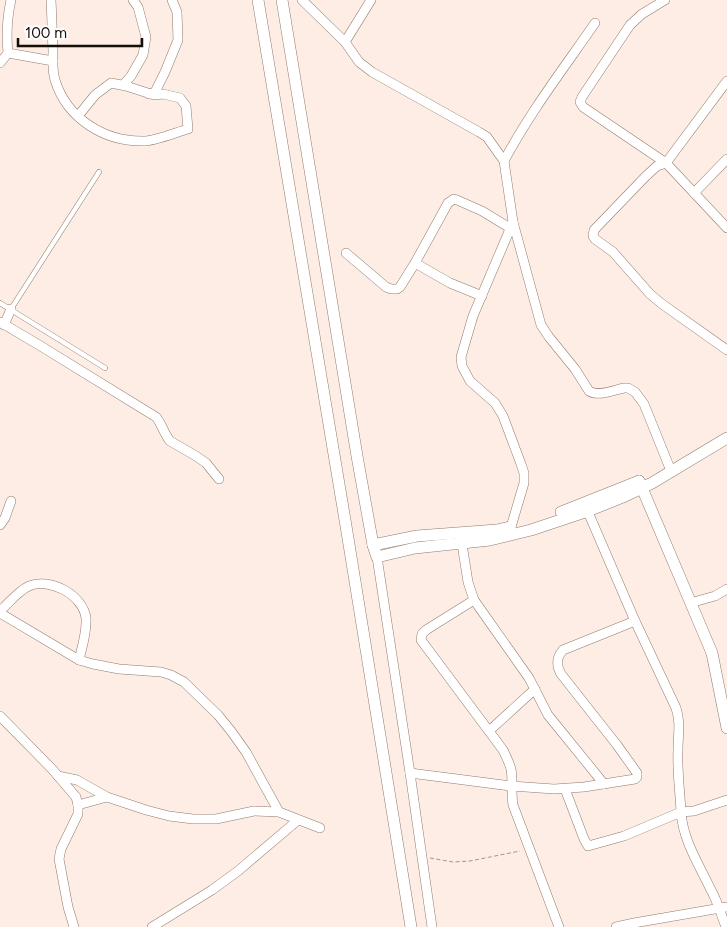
<svg xmlns="http://www.w3.org/2000/svg" width="727" height="927" font-family="Figtree,sans-serif">
<style>
.lines{fill:none;stroke-linecap:round;stroke-linejoin:round}
.service-casing{stroke:#927a6c;stroke-width:5.5}
.minor-casing{stroke:#927a6c;stroke-width:10}
.tertiary-casing{stroke:#927a6c;stroke-width:12}
.path{stroke:#a3968e;stroke-width:1;stroke-dasharray:4 2.5;stroke-linecap:butt}
.service{stroke:#fff;stroke-width:4.5}
.minor{stroke:#fff;stroke-width:9}
.tertiary{stroke:#fff;stroke-width:11}
</style>
<rect width="100%" height="100%" fill="#fdede4"/>
<g class="lines">
<g class="service-casing">
<g id="service">
<path d="M 0,303 L 105,368"/>
<path d="M 11,309 L 99,172"/>
</g>
</g>
<g class="minor-casing">
<g id="minor">
<path d="M 51,0 C 52,17 52,33 53,50 C 53,60 52,71 55,80 C 67,119 105,142 144,141 C 155,141 177,132 188,129 L 186,106 L 180,98 L 163,94 L 154,95 L 126,86 L 111,83 L 95,95 L 78,116"/>
<path d="M 302,0 L 345,42 L 359,62 L 372,72 L 479,132 L 487,137 L 504,161 L 513,222 L 541,325 L 549,337 L 575,369 L 589,391 C 598,397 614,390 624,388 L 628,388 L 635,392 L 644,404 L 671,471"/>
<path d="M 665,0 L 642,14 L 630,25 L 582,97 L 580,102 L 583,107 L 666,163 L 727,228"/>
<path d="M 345,42 L 371,0"/>
<path d="M 8,53 L 53,61"/>
<path d="M 0,63 L 8,53 C 6,34 7,18 11,0"/>
<path d="M 727,81 L 666,163 L 657,166 L 646,176 L 594,230 L 593,236 L 595,239 L 613,252 L 650,294 L 662,304 L 727,350"/>
<path d="M 123,85 L 131,76 L 143,55 L 146,37 L 138,7 L 133,0"/>
<path d="M 149,94 L 155,92 L 165,72 L 178,40 L 177,12 L 172,0"/>
<path d="M 504,161 C 530,112 564,68 595,23"/>
<path d="M 694,193 L 727,159"/>
<path d="M 346,253 L 386,287 L 391,289 L 397,289 L 400,287 L 415,263 L 448,203 L 454,199 L 457,200 L 482,211 L 510,228"/>
<path d="M 415,263 L 450,283 L 482,296"/>
<path d="M 0,322 L 39,345 L 156,417 C 162,424 164,434 170,441 L 196,456 L 206,463 L 219,479"/>
<path d="M 4,325 L 11,309"/>
<path d="M 585,505 L 635,621 L 676,708 C 681,723 678,734 678,750 C 677,771 680,791 681,812 L 694,811 L 727,800"/>
<path d="M 0,525 L 5,518 L 11,501"/>
<path d="M 511,527 L 524,483 L 524,473 L 521,464 L 503,416 L 495,403 L 470,381 L 462,366 L 461,357 L 473,316 L 513,222"/>
<path d="M 463,538 L 462,544 L 468,582 L 474,600 L 529,678 L 548,715 L 604,784"/>
<path d="M 377,557 L 410,773 L 432,927"/>
<path d="M 474,600 L 426,630 L 422,634 L 421,640 L 503,750 C 506,756 509,762 511,769 C 513,780 511,793 513,805 L 559,927"/>
<path d="M 690,603 L 715,596 L 727,589"/>
<path d="M 0,611 C 9,603 18,591 29,586 C 50,577 83,595 86,618 C 87,632 82,647 79,660"/>
<path d="M 0,613 L 79,660 L 93,664 L 119,669 L 161,672 L 171,675 L 184,682 L 218,715 L 231,731 L 246,752 L 279,812"/>
<path d="M 0,716 L 52,769 L 76,797 L 78,805 L 78,814 L 61,849 L 59,859 L 68,907 L 74,927"/>
<path d="M 489,731 L 535,689"/>
<path d="M 410,773 L 511,786 L 554,789 L 584,787 L 635,779 L 637,777 L 637,773 L 617,745 L 561,674 C 556,665 556,658 563,650 L 635,621"/>
<path d="M 58,776 L 77,780 L 107,797 L 146,810 L 169,816 L 193,819 L 216,819 L 254,811 L 279,812 L 320,828"/>
<path d="M 565,789 L 584,839 L 588,846 L 624,836 L 681,812 C 683,840 698,863 710,888 C 717,900 721,914 726,927"/>
<path d="M 78,805 L 107,797"/>
<path d="M 152,927 L 212,890 L 238,871 L 298,820"/>
<path d="M 616,927 L 634,923 L 727,907"/>
</g>
</g>
<g class="tertiary-casing">
<g id="tertiary">
<path d="M 258,0 L 347,532 L 411,927"/>
<path d="M 282,0 L 357,456 L 373,545 L 377,557 L 415,548 L 490,540 L 531,530 L 588,511 L 623,497 L 652,483 L 727,438"/>
<path d="M 639,481 L 712,653 L 727,728"/>
<path d="M 561,512 L 639,481"/>
<path d="M 373,545 L 417,536 L 497,530 L 510,527"/>
</g>
</g>
<path class="path" d="M 430,858 L 453,862 L 470,861 L 520,851"/>
<use href="#service" class="service"/>
<use href="#minor" class="minor"/>
<use href="#tertiary" class="tertiary"/>
</g>
<path d="M18 38v8h124v-8" fill="none" stroke="#150d08" stroke-width="2.5"/>
<text x="25" y="38" font-size="15" fill="#150d08" stroke="#fefefe" stroke-width="4" paint-order="stroke">100 m</text>
</svg>
